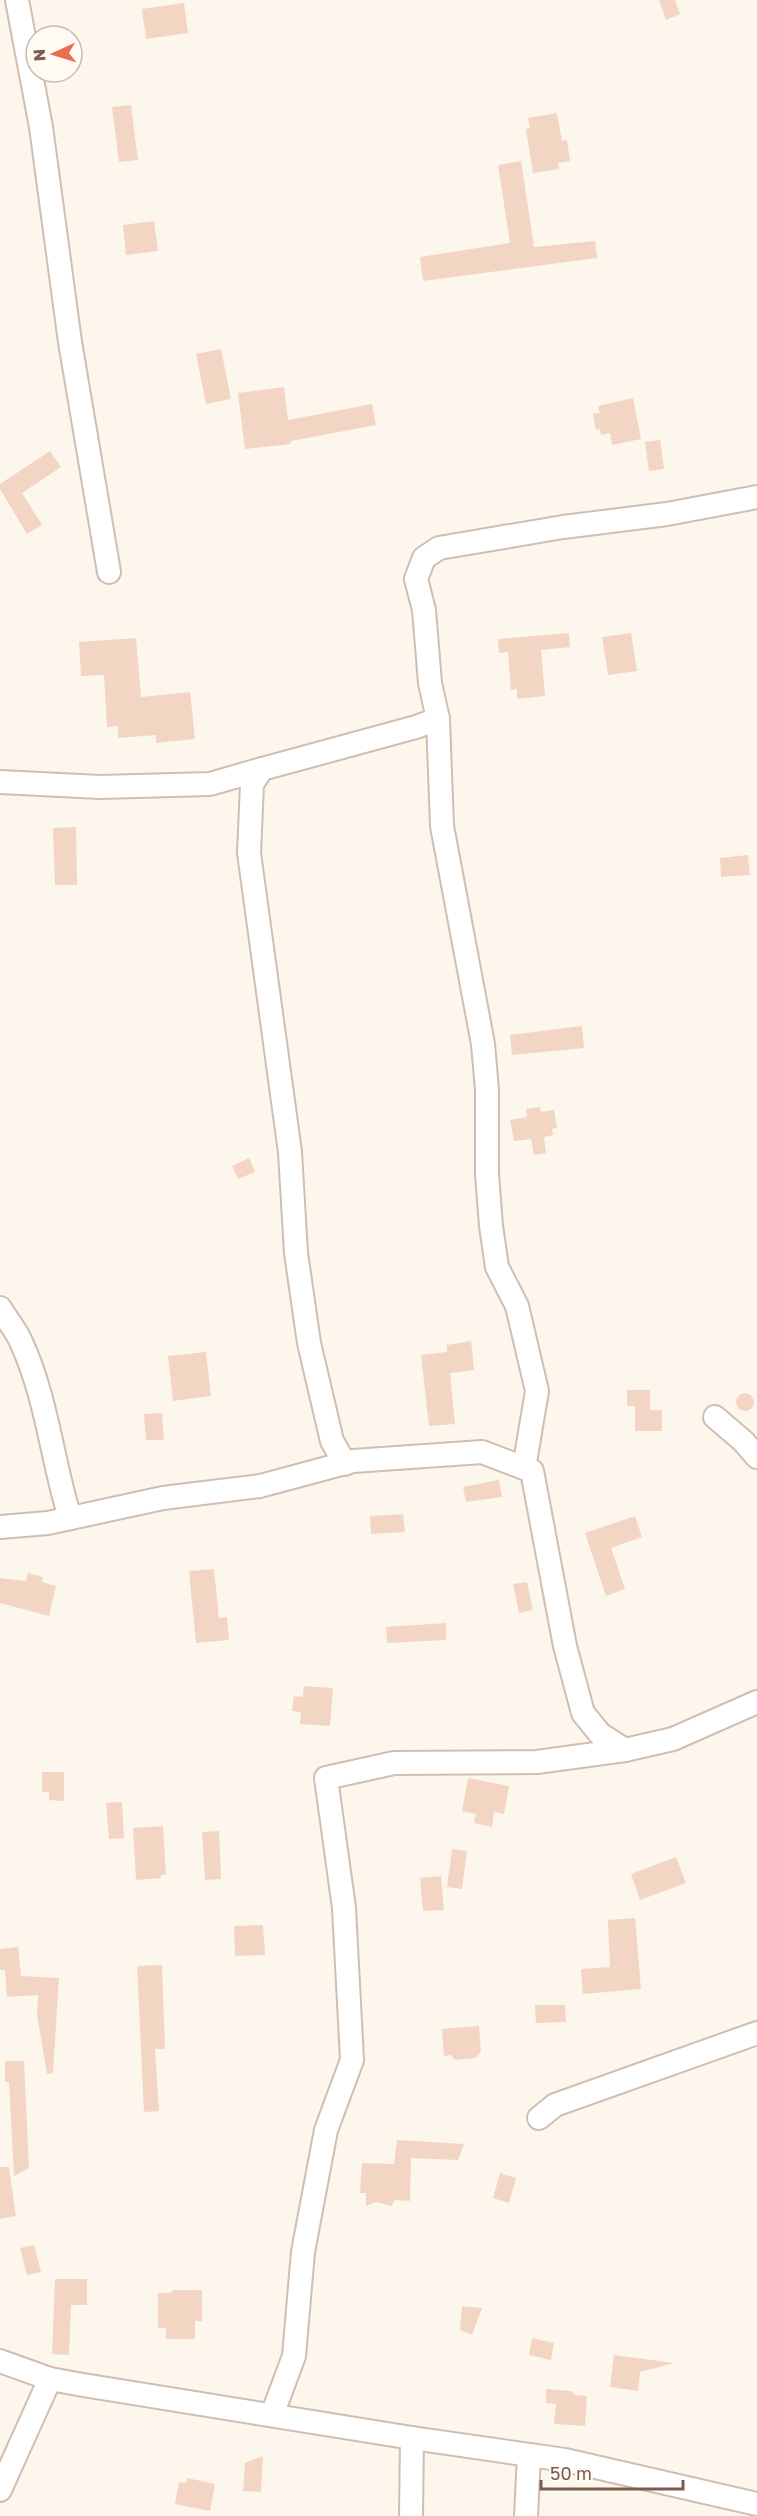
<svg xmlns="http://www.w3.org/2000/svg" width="757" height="2516" font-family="'Golos Text',sans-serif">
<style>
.building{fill:#f3d5c3}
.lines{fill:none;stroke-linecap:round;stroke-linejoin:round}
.minor-casing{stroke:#d1beb0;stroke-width:26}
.minor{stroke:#fff;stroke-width:22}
</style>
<rect width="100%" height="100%" fill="#fdf6ec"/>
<g class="building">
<path d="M 659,0 L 675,0 L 680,14 L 666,20 Z"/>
<path d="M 184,3 L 188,33 L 146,39 L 142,9 Z"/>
<path d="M 131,105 L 138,160 L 119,162 L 112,107 Z"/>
<path d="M 557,113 L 562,141 L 567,140 L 570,161 L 558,163 L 559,169 L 533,173 L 526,129 L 530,128 L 528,118 Z"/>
<path d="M 521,161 L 534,247 L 595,241 L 597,258 L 423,281 L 420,257 L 510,243 L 498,165 Z"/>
<path d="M 154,221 L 158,251 L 126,255 L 123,225 Z"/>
<path d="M 221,349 L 231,399 L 206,404 L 196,354 Z"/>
<path d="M 284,387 L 288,420 L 372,404 L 376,425 L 291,441 L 291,444 L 245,449 L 238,393 Z"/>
<path d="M 633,398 L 641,439 L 612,445 L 610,433 L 601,435 L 600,429 L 596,430 L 593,414 L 600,413 L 598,406 Z"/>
<path d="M 660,440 L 664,469 L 649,471 L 645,442 Z"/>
<path d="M 50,451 L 61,467 L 22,493 L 42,525 L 27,534 L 0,489 L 0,484 Z"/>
<path d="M 569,633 L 570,647 L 541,650 L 545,696 L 517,699 L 517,689 L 511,690 L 508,652 L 499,653 L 498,639 Z"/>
<path d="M 631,633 L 637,671 L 608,675 L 602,637 Z"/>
<path d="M 136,638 L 141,697 L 190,692 L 195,739 L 156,743 L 156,735 L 118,738 L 118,726 L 107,727 L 104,675 L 81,676 L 79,642 Z"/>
<path d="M 76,827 L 77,885 L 55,885 L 53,828 Z"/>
<path d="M 748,855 L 750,875 L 721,877 L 720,858 Z"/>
<path d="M 582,1026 L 584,1048 L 512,1055 L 510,1035 Z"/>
<path d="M 540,1107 L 541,1112 L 554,1110 L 557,1128 L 552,1129 L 553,1135 L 544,1137 L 546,1153 L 534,1155 L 531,1139 L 514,1141 L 510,1120 L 527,1117 L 526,1109 Z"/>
<path d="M 249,1158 L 255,1172 L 238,1179 L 232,1166 Z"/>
<path d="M 471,1341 L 474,1370 L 450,1373 L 455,1424 L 429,1426 L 421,1355 L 447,1352 L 447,1345 Z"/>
<path d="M 206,1352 L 211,1396 L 173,1401 L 168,1356 Z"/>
<path d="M 627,1390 L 650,1390 L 650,1410 L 662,1410 L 662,1431 L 635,1431 L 635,1406 L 627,1406 Z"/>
<circle cx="745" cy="1402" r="9"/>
<path d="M 162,1413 L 164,1440 L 146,1440 L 144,1414 Z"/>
<path d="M 499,1480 L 502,1497 L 466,1502 L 463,1487 Z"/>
<path d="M 403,1514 L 405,1532 L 371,1534 L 370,1516 Z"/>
<path d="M 635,1516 L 642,1537 L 611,1548 L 625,1589 L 606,1596 L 585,1533 Z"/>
<path d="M 214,1569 L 219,1618 L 227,1617 L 229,1640 L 196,1643 L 189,1571 Z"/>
<path d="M 28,1573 L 43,1577 L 42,1582 L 56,1586 L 49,1616 L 0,1603 L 0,1578 L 26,1581 Z"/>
<path d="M 527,1582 L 533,1610 L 519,1613 L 513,1584 Z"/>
<path d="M 446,1623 L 446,1640 L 387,1643 L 386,1627 Z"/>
<path d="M 304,1686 L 333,1688 L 330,1726 L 300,1724 L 301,1712 L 292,1711 L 294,1696 L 303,1697 Z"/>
<path d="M 42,1772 L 64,1772 L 64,1801 L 49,1800 L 49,1792 L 42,1792 Z"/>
<path d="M 468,1778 L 509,1786 L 504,1814 L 494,1812 L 492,1827 L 474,1823 L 476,1814 L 462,1811 Z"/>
<path d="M 122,1802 L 124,1838 L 109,1839 L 106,1803 Z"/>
<path d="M 163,1826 L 166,1875 L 161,1875 L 161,1878 L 136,1880 L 133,1828 Z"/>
<path d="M 219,1831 L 221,1879 L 205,1880 L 202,1832 Z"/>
<path d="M 452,1849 L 467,1851 L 462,1889 L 447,1887 Z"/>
<path d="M 676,1857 L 686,1883 L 640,1900 L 631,1874 Z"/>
<path d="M 441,1876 L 444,1910 L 423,1911 L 420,1878 Z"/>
<path d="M 635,1918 L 641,1989 L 583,1994 L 581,1969 L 610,1967 L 608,1920 Z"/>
<path d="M 263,1925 L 265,1955 L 235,1956 L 234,1926 Z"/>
<path d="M 18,1947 L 21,1976 L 59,1978 L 53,2073 L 47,2074 L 37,2015 L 38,1995 L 7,1997 L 5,1970 L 0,1970 L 0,1949 Z"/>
<path d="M 162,1965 L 165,2049 L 155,2049 L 159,2111 L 144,2112 L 137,1966 Z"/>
<path d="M 535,2005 L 565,2005 L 566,2022 L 536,2023 Z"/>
<path d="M 479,2026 L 481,2052 L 475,2058 L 455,2060 L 451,2055 L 444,2056 L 442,2029 Z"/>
<path d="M 5,2061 L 24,2061 L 29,2168 L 14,2176 L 9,2082 L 5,2082 Z"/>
<path d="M 397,2140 L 464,2144 L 458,2160 L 411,2158 L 410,2201 L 395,2200 L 391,2206 L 376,2202 L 366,2206 L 366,2193 L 360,2193 L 362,2163 L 394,2164 Z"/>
<path d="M 0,2167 L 9,2167 L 16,2216 L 0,2219 Z"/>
<path d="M 500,2173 L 516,2178 L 509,2203 L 493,2198 Z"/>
<path d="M 34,2245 L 41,2272 L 27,2275 L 20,2248 Z"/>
<path d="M 55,2279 L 87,2279 L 87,2305 L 71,2305 L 69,2355 L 52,2354 Z"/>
<path d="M 173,2290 L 202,2290 L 202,2321 L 195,2321 L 195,2339 L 166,2339 L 166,2328 L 158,2328 L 158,2293 L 171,2293 Z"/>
<path d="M 462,2306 L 482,2308 L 472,2335 L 460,2330 Z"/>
<path d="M 532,2338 L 554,2343 L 551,2360 L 529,2355 Z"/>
<path d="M 614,2355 L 674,2363 L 640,2372 L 638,2391 L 610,2387 Z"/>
<path d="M 546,2389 L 571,2391 L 575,2395 L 587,2396 L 585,2426 L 554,2424 L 556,2404 L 546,2403 Z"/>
<path d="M 263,2456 L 261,2492 L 243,2491 L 245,2463 Z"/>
<path d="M 187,2478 L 215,2484 L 210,2511 L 175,2504 L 179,2482 L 186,2483 Z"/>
</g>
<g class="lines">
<g class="minor-casing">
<g id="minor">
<path d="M 17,0 L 41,127 L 70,342 L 109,572"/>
<path d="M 0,782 L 100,787 L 210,784 L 262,769"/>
<path d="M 0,1308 C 7,1320 17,1331 22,1344 C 47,1399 52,1460 70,1518"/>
<path d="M 715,1417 L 743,1441 L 757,1457"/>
<path d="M 345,1464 L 332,1441 L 309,1343 L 296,1253 L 290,1152 L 249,853 L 252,784 L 262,769 L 416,727 L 438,719"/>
<path d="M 524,1468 L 537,1391 L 517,1306 L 497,1267 L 491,1226 L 487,1174 L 487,1090 L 483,1044 L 442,826 L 438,719 L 430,683 L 424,610 L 416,579 L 424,558 L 439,548 L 563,527 L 667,514 L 757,497"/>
<path d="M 0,1527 L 48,1523 L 163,1498 L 260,1486 L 353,1461 L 482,1452 L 532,1471 L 565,1646 L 583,1713 L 600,1734 L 625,1750"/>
<path d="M 539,2118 L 555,2105 L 757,2033"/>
<path d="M 0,2361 L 50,2379 L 83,2385 L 412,2438 L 565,2460 L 757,2504"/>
<path d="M 272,2415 L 294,2356 L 303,2252 L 326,2130 L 352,2060 L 344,1908 L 326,1778 L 394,1763 L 537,1762 L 625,1750 L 673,1739 L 757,1702"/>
<path d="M 0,2490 L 50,2379"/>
<path d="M 411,2516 L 412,2438"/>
<path d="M 526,2516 L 529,2455"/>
</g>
</g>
<use href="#minor" class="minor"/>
</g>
<g transform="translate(54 54) rotate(266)"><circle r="28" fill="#fffaf3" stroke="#cabbb1" stroke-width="1.5"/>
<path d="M0-4.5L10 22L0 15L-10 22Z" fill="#e76f51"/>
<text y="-9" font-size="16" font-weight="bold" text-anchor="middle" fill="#7a5c4d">N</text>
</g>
<path d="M541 2480v9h142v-9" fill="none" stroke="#7a5c4d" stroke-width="3"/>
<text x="550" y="2480" font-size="18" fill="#7a5c4d" stroke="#fffaf3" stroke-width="4.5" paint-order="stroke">50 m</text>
</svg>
